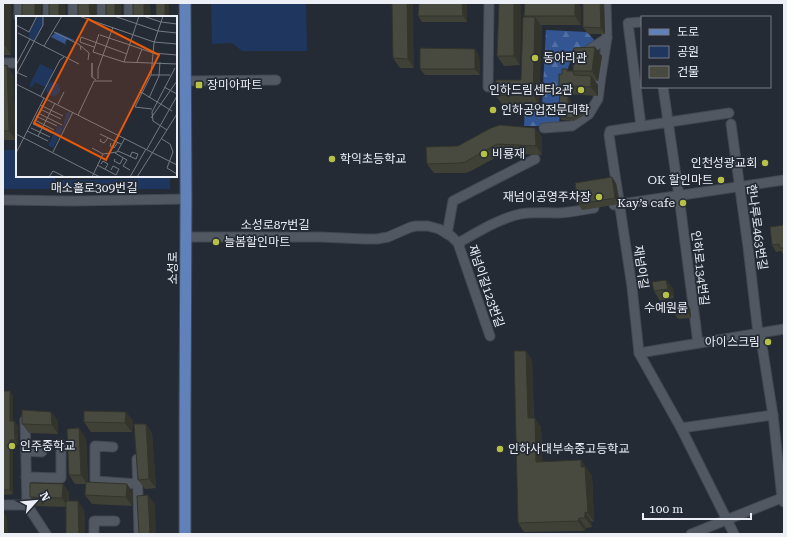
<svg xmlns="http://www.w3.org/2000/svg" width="787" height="537" font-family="'Roboto Serif','Noto Sans KR',serif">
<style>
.green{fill:#1f375f}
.forest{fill:url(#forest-firs)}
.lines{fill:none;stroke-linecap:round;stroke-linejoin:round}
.minor-casing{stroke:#434850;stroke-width:11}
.major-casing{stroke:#434850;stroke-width:13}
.minor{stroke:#515862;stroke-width:9}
.major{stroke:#6081ba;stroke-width:11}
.wall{fill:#3f4036}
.shaded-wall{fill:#33342c}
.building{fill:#494a3f;stroke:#33342c}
.poi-dot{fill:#b7c147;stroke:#252b34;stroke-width:1.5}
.labels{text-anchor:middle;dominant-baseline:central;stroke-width:3.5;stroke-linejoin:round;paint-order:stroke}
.poi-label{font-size:12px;fill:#eceff6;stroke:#252b34;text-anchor:start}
.street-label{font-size:12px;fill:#eceff6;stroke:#252b34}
.inset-road{fill:none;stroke:#757982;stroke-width:1}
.view{fill:#e8590c;fill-opacity:0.15;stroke:#e8590c;stroke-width:2}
.inset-edge{fill:none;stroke:#eceff6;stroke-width:2}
</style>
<defs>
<pattern id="forest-firs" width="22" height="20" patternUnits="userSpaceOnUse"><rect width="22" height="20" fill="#335692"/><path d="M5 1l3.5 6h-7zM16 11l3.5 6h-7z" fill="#516fa2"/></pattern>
</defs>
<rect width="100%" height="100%" fill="#252b34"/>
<g class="green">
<path d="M 211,3 L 306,3 L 307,51 L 242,51 L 232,43 L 212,44 Z"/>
<path d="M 3,150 L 17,150 L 17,176 L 55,176 L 55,180 L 138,179 L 138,176 L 170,176 L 170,189 L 3,189 Z"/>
</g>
<path class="forest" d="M 546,30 L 587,32 L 596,42 L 581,52 L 573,54 L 564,79 L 564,93 L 561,97 L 559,126 L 524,126 L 525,108 L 542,106 Z"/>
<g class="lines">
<g class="minor-casing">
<g id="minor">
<path d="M 19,3 L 19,17"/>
<path d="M 48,3 L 48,17"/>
<path d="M 73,3 L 73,17"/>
<path d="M 102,3 L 102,17"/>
<path d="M 129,3 L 129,17"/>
<path d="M 583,54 L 607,38 L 606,3"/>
<path d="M 3,63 L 17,63"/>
<path d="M 185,81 L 276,80"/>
<path d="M 488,87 L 489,3"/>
<path d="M 663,87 L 679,196 L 698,343"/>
<path d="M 729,113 L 610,131 L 609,135 L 632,287 L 639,353 L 681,428 L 734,534"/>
<path d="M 731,124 L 748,247 L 758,333"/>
<path d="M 641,126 L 628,23 L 642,22"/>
<path d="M 544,128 L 572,126 L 589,114 L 598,99 L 601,76 L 607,38"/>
<path d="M 3,200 L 73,201 L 186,199"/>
<path d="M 614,205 L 784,180"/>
<path d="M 447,234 L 453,201 L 535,159 L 453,201"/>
<path d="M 186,237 L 320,237 L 365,239 L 377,239 L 388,237 L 411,227 L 416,226 L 428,226 L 439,229 L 451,236 L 458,243 L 490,336"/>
<path d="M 458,243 C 478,232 498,219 520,214 C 532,212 544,213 557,213 C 569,213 582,210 594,208"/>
<path d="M 760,333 L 773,415 L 782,498 L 784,502"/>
<path d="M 639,353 L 784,329"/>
<path d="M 25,420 L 27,505"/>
<path d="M 681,428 L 773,415"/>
<path d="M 113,447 L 95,446 L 95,481 L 138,484"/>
<path d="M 26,451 L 42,452"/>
<path d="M 137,459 L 139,534"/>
<path d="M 26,477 L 61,478 L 61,444"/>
<path d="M 3,505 L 27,505 L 46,534"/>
<path d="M 94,534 L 94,521 L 115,521"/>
<path d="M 691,534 L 784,497"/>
</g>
</g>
<g class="major-casing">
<path id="major" d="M 185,534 L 185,419 L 186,199 L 185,3"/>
</g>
<use href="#minor" class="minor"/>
<use href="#major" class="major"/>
</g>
<g class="wall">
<path d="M 3,3 L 11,55 L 3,55 Z"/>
<path d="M 392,3 L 414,68 L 400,68 L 393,58 Z"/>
<path d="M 419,3 L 467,3 L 467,22 L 422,22 L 418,16 Z"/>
<path d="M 499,3 L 519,3 L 521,6 L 520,65 L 504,66 L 497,56 Z"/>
<path d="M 525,3 L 578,3 L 581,8 L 581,25 L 541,25 L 542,27 L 539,104 L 502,104 L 495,95 L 521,80 L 525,17 L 524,16 Z"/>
<path d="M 583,3 L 604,3 L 605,34 L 588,34 L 583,27 Z"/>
<path d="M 479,55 L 480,75 L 425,75 L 420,69 Z"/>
<path d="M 602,56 L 598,81 L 594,80 L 598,85 L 598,96 L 565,94 L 559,85 L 562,74 L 568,71 L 573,71 L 576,75 L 573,71 Z"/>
<path d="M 3,66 L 13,75 L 16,140 L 3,140 Z"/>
<path d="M 570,98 L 571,108 L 562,108 L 559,105 Z"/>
<path d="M 582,103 L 588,113 L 574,121 L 562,120 L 559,117 Z"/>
<path d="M 535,128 L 542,137 L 542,155 L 504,153 L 471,171 L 466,173 L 434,173 L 427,164 L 458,146 Z"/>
<path d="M 616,183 L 620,204 L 582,210 L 578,204 Z"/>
<path d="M 784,225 L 784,255 L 781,251 L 776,252 L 772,245 Z"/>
<path d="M 666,280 L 673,289 L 674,298 L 660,301 L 654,291 Z"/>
<path d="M 690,308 L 691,318 L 678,319 L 673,312 Z"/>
<path d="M 526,351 L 532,360 L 534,418 L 541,427 L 542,462 L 581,460 L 592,476 L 594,522 L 591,521 L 592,527 L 586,528 L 585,531 L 524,532 L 518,523 Z"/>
<path d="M 3,391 L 10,391 L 13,396 L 13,421 L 14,421 L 18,426 L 18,445 L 13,445 L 13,494 L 3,495 Z"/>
<path d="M 51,412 L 58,421 L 58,434 L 29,433 L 22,424 Z"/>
<path d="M 126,412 L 133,421 L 132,432 L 91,432 L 84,422 Z"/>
<path d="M 146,424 L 152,433 L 156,488 L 145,489 L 138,480 Z"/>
<path d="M 86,438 L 88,482 L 127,484 L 133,493 L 132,506 L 92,504 L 85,495 L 86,484 L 75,484 L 69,475 Z"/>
<path d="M 63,484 L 69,493 L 69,501 L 84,510 L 85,534 L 66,534 L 66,507 L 36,506 L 30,497 Z"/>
</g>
<g class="shaded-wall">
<path d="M 4,3 L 11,3 L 11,55 L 5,45 Z"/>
<rect x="35" y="3" width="6" height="14"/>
<path d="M 59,3 L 65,3 L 66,17 L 59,17 Z"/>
<path d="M 89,3 L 96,3 L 96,17 L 90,17 Z"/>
<path d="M 115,3 L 121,3 L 122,17 L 115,17 Z"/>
<path d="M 144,3 L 150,3 L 151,17 L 144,17 Z"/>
<path d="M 165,3 L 168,3 L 169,5 L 169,17 L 165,17 Z"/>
<path d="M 407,3 L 413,3 L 414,68 L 408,59 Z"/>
<path d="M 462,3 L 467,3 L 467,22 L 463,16 Z"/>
<path d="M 514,3 L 519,3 L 521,6 L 520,65 L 514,56 Z"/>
<path d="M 575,3 L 578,3 L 581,8 L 581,25 L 575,16 Z"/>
<path d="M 600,3 L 604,3 L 605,34 L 601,28 Z"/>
<path d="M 535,17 L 542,27 L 539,104 L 533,95 Z"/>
<path d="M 595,47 L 602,56 L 598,81 L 592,71 Z"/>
<path d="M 475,49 L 479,55 L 480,75 L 475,69 Z"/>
<path d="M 7,65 L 13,75 L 16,140 L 9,131 Z"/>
<path d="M 591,76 L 598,85 L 598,96 L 591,87 Z"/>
<path d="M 568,95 L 570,98 L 571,108 L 568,105 Z"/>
<path d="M 535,128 L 542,137 L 542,155 L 536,146 Z"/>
<path d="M 612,177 L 616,183 L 620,204 L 615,198 Z"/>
<path d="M 666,280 L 673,289 L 674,298 L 668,289 Z"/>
<path d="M 686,302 L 690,308 L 691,318 L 687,311 Z"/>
<path d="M 526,351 L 532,360 L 534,427 L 528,418 Z"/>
<path d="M 10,391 L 13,396 L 13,426 L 10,421 Z"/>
<path d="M 51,412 L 58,421 L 58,434 L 52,425 Z"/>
<path d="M 126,412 L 133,421 L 132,432 L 125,423 Z"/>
<path d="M 535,418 L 541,427 L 543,472 L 536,462 Z"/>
<path d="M 14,421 L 18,426 L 18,445 L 15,440 Z"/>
<path d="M 146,424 L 152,433 L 156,488 L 149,479 Z"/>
<path d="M 79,428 L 86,438 L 88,485 L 81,475 Z"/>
<path d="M 10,440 L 13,445 L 13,494 L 10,490 Z"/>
<path d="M 581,460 L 592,476 L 594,522 L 588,513 Z"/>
<path d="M 63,484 L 69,493 L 68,507 L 62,498 Z"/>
<path d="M 127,484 L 133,493 L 132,506 L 126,497 Z"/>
<path d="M 148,495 L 155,504 L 156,534 L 150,534 Z"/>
<path d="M 78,501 L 84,510 L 85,534 L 79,534 Z"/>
<path d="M 3,511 L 7,517 L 8,534 L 3,534 Z"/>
<path d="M 585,512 L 591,521 L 592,527 L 585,518 Z"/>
<path d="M 579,518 L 586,528 L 585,531 L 578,521 Z"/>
</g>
<g class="building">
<path d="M 3,3 L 4,3 L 5,45 L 3,45 Z"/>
<rect x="22" y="3" width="13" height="14"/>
<rect x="49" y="3" width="10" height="14"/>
<path d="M 78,3 L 89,3 L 90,17 L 78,17 Z"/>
<rect x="106" y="3" width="9" height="14"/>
<rect x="133" y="3" width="11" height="14"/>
<rect x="156" y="3" width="9" height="14"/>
<path d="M 392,3 L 407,3 L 408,59 L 393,58 Z"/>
<path d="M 419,3 L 462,3 L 463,16 L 418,16 Z"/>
<path d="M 499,3 L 514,3 L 514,56 L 497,56 Z"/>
<path d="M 525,3 L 575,3 L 575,16 L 524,16 Z"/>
<path d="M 583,3 L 600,3 L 601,28 L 583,27 Z"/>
<path d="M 523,17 L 535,17 L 533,95 L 495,95 L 496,80 L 521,80 Z"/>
<path d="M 595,47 L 592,71 L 573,71 L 574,48 Z"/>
<path d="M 420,48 L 475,49 L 475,69 L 420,69 Z"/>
<path d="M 7,65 L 9,131 L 3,131 L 3,66 Z"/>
<path d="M 562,69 L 567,69 L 567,71 L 573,71 L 574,75 L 591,76 L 591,87 L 559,85 L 559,74 L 562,74 Z"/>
<path d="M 560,94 L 568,95 L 568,105 L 559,105 Z"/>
<path d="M 582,103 L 586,109 L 572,118 L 559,117 L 560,109 L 570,110 Z"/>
<path d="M 500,125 L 535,128 L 536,146 L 497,144 L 465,162 L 460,163 L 427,164 L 426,147 L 458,146 L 491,128 Z"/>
<path d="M 612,177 L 615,198 L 578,204 L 575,183 Z"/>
<path d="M 784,225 L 784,248 L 780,248 L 779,244 L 772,245 L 770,227 Z"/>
<path d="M 666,280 L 668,289 L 654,291 L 652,282 Z"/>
<path d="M 686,302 L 687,311 L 673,312 L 673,303 Z"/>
<path d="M 514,351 L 526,351 L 528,418 L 535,418 L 536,462 L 581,460 L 581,467 L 585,467 L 588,513 L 585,512 L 585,518 L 579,518 L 578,521 L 518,523 Z"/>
<path d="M 3,391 L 10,391 L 10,421 L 14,421 L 15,440 L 10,440 L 10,490 L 3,490 Z"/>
<path d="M 22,410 L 51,412 L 52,425 L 22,424 Z"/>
<path d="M 84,411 L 126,412 L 125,423 L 84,422 Z"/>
<path d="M 134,424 L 146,424 L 149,479 L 138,480 Z"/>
<path d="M 79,428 L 81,475 L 69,475 L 67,429 Z"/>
<path d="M 86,482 L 127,484 L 126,497 L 85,495 Z"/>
<path d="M 30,483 L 63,484 L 62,498 L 30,497 Z"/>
<path d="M 148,495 L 150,534 L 139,534 L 137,496 Z"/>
<path d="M 66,501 L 78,501 L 79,534 L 66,534 Z"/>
</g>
<g class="poi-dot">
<circle cx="535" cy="58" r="4"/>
<rect x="195" y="81" width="8" height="8" rx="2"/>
<circle cx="581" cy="90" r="4"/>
<circle cx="493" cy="110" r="4"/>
<circle cx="484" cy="154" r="4"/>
<circle cx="332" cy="159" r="4"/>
<circle cx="765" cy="163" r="4"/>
<circle cx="721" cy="180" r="4"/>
<circle cx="599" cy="197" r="4"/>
<circle cx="683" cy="203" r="4"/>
<circle cx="216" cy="242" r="4"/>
<circle cx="666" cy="295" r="4"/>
<circle cx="768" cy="342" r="4"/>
<circle cx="12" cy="446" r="4"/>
<circle cx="500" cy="449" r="4"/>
</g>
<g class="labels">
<g class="poi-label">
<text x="543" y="58">동아리관</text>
<text x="207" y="85">장미아파트</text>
<text x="573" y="90" text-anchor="end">인하드림센터2관</text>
<text x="501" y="110">인하공업전문대학</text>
<text x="492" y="154">비룡재</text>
<text x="340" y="159">학익초등학교</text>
<text x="757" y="163" text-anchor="end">인천성광교회</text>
<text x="713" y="180" text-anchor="end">OK 할인마트</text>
<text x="591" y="197" text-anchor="end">재넘이공영주차장</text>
<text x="675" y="203" text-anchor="end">Kay’s cafe</text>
<text x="224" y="242">늘봄할인마트</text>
<text x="666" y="308" text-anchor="middle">수예원룸</text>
<text x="760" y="342" text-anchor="end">아이스크림</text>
<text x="20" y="446">인주중학교</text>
<text x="508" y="449">인하사대부속중고등학교</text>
</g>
<g class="street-label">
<text x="94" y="188">매소홀로309번길</text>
<text x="275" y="225">소성로87번길</text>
<text transform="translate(757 227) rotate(82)">한나루로463번길</text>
<text transform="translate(641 267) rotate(82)">재넘이길</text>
<text transform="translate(173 268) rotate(-90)">소성로</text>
<text transform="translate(700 268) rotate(83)">인하로134번길</text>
<text transform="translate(486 286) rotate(71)">재넘이길123번길</text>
</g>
</g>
<g transform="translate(16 16)">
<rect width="161" height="161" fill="#252b34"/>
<path d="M 22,0 L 27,0 L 27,9 L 18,25 L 13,22 L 13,16 ZM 24,48 L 37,54 L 36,59 L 29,71 L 19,66 L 16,71 L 13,70 ZM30 73a7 7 0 1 1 14 0a7 7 0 1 1-14 0ZM 51,96 L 55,97 L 37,132 L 32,129 L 42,110 L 46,112 Z" fill="#1f375f"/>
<path d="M 40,16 L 58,24 L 58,25 L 51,23 L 49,27 L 51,29 L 35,21 Z" fill="#335692"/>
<path class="inset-road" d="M 63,0 L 138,26 L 161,28M 98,0 L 142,15 L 161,17M 127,0 L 145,6 L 161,8M 0,9 L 13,16 L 21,0M 38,16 L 64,29 L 65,34M 2,17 L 63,48M 83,18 L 77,36 L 108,46 L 161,48M 84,19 L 114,29M 114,29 L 137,37 L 161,39M 28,30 L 46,0M 65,30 L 73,37 L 72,44M 78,31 L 64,26 L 65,21 L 111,38M 108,46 L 123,0M 121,46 L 126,33M 0,49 L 14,23M 0,56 L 11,61M 0,59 L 27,9 L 27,0M 135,59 L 154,59M 76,61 L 76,47 L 76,61 L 80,64M 82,63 L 82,53 L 97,11M 0,68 L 161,149M 148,71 L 161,78M 125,76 L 156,95M 25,80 L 44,44 L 48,41M 133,82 L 143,60 L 144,46M 42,88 L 48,76M 24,89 L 47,100M 24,93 L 45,103M 136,93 L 119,91 L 135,59 L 138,27 L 147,0M 22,97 L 46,109M 62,99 L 78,65 L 96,65M 20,100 L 41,110M 135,102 L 161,65M 19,104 L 38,114M 17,108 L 36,117M 15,112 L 34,121M 151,114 L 137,105 L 136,96 L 159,52M 11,115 L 32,125M 0,118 L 84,161M 84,118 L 105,128M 22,120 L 39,87M 85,123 L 84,125 L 88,127 L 92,122M 146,123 L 154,128 L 157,136 L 151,152 L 161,158M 95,127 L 94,130 L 98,132 L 102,126M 76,132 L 87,138M 131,133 L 161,80M 102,135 L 120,143 L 122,138 L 116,136 L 114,141M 37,136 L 57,96M 0,137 L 28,82M 99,137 L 111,144 L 107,150 L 114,154M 99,143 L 98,145 L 104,148 L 107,142M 85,148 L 87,145 L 92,148 L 89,153M 81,149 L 100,159 L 103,153 L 97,150 L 95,154M 33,161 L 37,155 L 49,161M 76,161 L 87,138 L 101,136 L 109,122M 114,161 L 130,133M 121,161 L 161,98"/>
<path class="view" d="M 72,3 L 143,39 L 90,144 L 18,107 Z"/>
<rect width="161" height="161" class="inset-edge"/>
</g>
<rect width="787" height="537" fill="none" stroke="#eceff6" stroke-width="8"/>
<rect x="641" y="16" width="130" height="72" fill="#252b34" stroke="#757982"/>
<rect x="649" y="29" width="20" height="6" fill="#6081ba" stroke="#757982"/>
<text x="677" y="36" font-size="12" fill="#eceff6">도로</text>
<rect x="649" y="46" width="20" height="12" fill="#1f375f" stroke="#757982"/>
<text x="677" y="56" font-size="12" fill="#eceff6">공원</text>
<rect x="649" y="66" width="20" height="12" fill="#494a3f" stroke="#757982"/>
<text x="677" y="76" font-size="12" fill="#eceff6">건물</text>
<g transform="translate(36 501) rotate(63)" stroke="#252b34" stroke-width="3" paint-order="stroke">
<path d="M0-3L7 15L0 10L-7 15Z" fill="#eceff6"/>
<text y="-6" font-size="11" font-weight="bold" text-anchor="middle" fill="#eceff6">N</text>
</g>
<path d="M643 513v6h108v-6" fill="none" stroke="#eceff6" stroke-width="2"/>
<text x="649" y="513" font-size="12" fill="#eceff6" stroke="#252b34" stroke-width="3" paint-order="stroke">100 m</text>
</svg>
